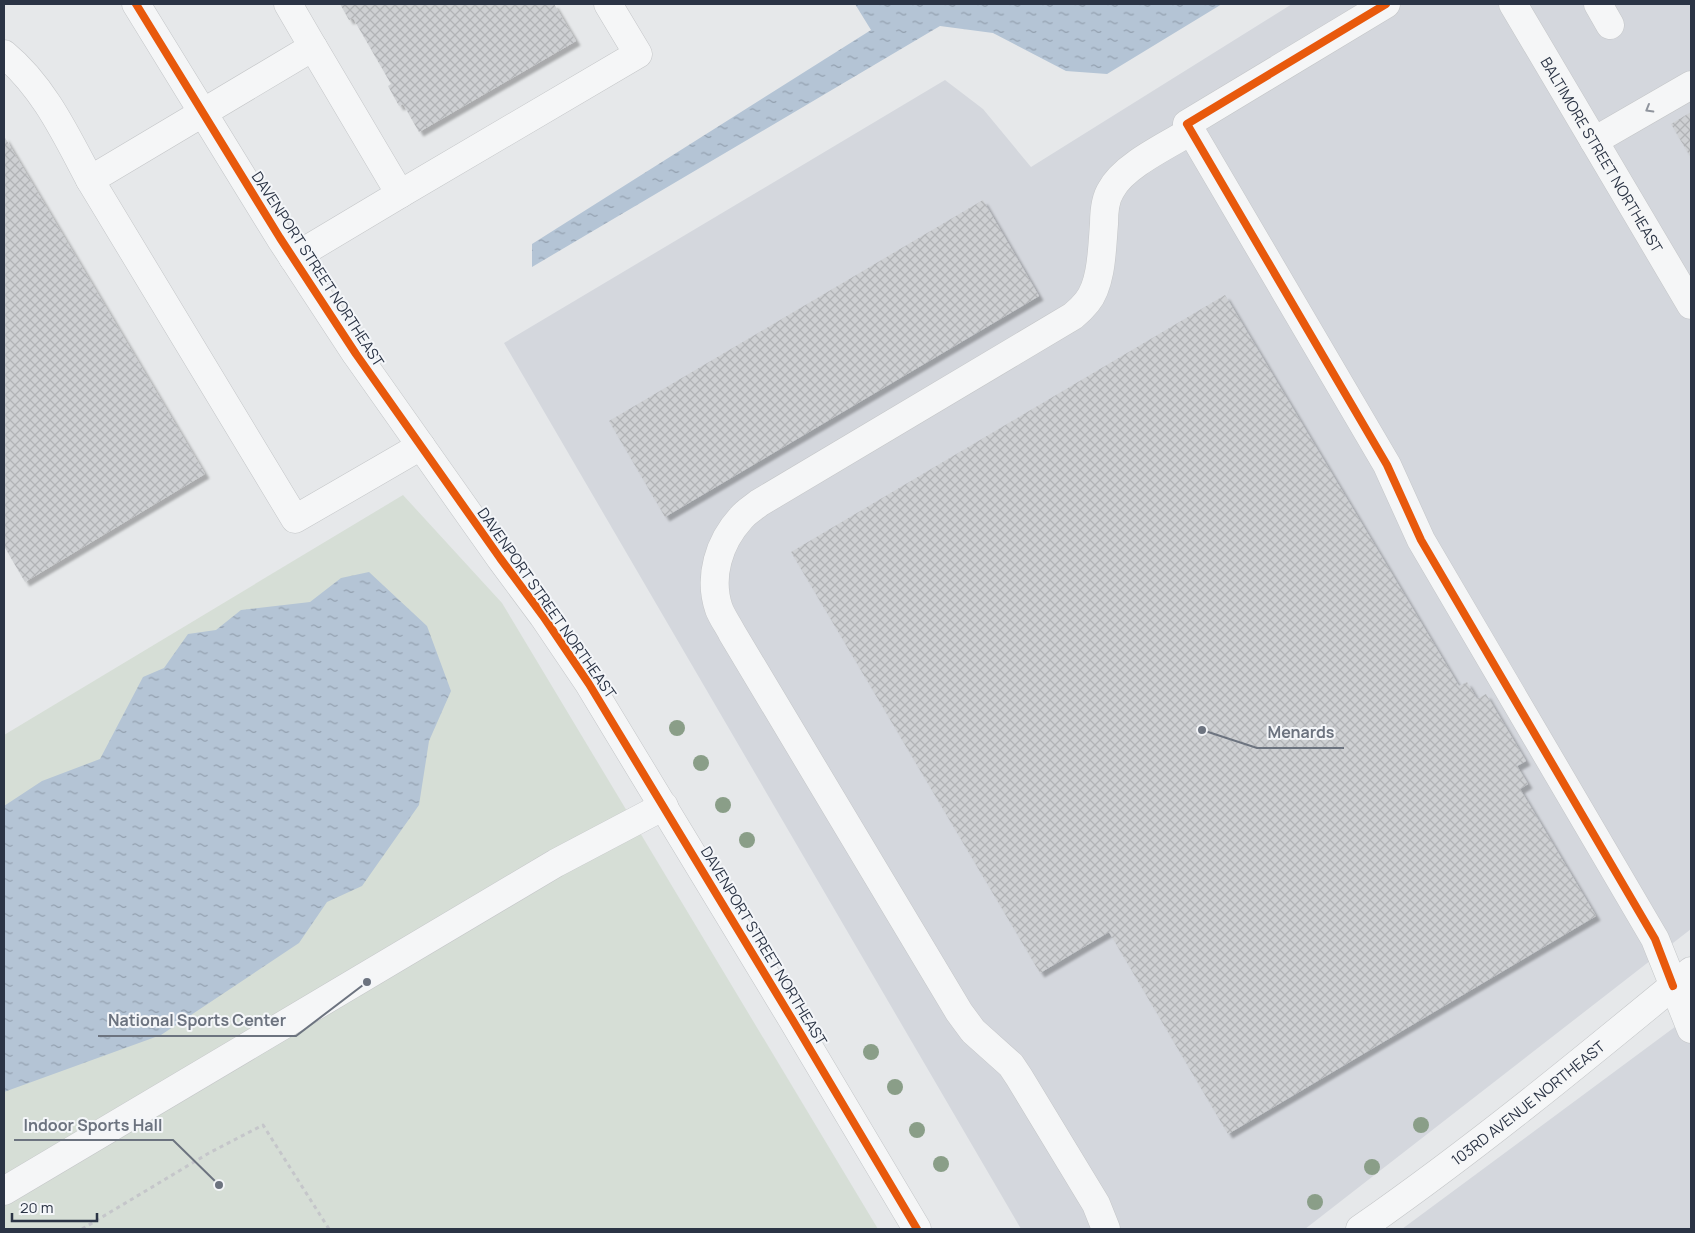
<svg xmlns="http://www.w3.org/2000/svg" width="1695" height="1233" font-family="Manrope,sans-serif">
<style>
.built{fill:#d4d7dd}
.garden{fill:#d6ded6}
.water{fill:url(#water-ripples)}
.building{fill:url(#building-cross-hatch);filter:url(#shadow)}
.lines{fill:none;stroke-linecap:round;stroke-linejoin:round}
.minor-casing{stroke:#c4c6c8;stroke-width:29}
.path{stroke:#c5c6ca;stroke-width:3;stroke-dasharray:4 4;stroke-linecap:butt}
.minor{stroke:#f5f6f7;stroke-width:28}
.cycleway-casing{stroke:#f4f6f9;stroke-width:11}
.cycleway{stroke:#e8590c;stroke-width:8}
.tree{fill:#8a9e88}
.oneway{stroke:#90959e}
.labels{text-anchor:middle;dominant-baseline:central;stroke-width:4;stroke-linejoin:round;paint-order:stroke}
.street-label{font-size:15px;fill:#2b3445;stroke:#f4f6f9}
.leader{fill:none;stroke:#6c737f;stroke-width:2}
.callout-dot{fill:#6c737f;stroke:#f4f6f9;stroke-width:2}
.callout-label{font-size:16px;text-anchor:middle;font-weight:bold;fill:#6c737f;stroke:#f4f6f9;stroke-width:4;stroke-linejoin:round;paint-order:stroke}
</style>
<defs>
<pattern id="water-ripples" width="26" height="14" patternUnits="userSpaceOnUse" patternTransform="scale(1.25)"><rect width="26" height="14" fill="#b4c4d5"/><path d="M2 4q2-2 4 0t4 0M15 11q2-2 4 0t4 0" fill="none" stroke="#93a0af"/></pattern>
<pattern id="building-cross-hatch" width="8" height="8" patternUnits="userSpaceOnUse" patternTransform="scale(1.25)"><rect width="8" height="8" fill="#ced0d3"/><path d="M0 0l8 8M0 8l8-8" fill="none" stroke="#b1b3b6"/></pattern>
<filter id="shadow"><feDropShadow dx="4.5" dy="4.5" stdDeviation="1" flood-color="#0004"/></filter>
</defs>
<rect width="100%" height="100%" fill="#e6e8ea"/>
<g class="built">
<path d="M 1292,4 L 1691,4 L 1691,929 L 1305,1229 L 1021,1229 L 504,343 L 945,80 L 983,109 L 1031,167 Z"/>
<path d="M 1691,1015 L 1691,1229 L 1402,1229 Z"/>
</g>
<path class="garden" d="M 403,495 L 502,603 L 878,1229 L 4,1229 L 4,735 Z"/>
<g class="water">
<path d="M 855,4 L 1222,4 L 1107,74 L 1066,71 L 993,33 L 940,26 L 532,267 L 532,244 L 871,30 Z"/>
<path d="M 369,572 L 427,626 L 451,691 L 429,741 L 419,805 L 362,886 L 327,902 L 299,943 L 161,1035 L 4,1092 L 4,806 L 42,781 L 100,759 L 143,677 L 164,668 L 188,634 L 216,630 L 241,610 L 310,602 L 341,578 Z"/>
</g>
<g class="building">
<path d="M 340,4 L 554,4 L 576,41 L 419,132 L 403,104 L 399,106 L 388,86 L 391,84 L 353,18 L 349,20 Z"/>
<path d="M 1691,112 L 1691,158 L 1671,124 Z"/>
<path d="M 4,136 L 205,474 L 25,582 L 4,546 Z"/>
<path d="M 983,200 L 1039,296 L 665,517 L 609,421 Z"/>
<path d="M 1225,295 L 1459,686 L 1467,682 L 1477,699 L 1486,694 L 1526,761 L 1517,766 L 1528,784 L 1520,789 L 1596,916 L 1228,1134 L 1109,932 L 1040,973 L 791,552 Z"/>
</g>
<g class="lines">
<g class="minor-casing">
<g id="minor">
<path d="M 136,4 L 280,238 L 356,354 L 500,558 L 543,616 L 589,684 L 792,1019 L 917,1229"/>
<path d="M 288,4 L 313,47"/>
<path d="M 1386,4 L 1187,124 L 1387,465 L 1421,540 L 1655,939 L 1691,1029"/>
<path id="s1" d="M 1513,4 L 1691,305"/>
<path d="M 1598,4 L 1610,25"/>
<path d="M 4,54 C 44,87 66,135 90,180 L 313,47 L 400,194 L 638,54 L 608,4"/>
<path d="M 1594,141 L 1691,85"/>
<path d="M 90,180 L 295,519 L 421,446"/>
<path d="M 293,258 L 400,194"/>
<path d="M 4,1191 L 556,863 L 664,806"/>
<path d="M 1106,1229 L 1096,1204 L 1019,1077 L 1011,1065 L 973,1031 L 959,1012 L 732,633 C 728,625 722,617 719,609 C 708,577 719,542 741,518 C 746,512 753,508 759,503 L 1073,316 C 1078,312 1083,307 1087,302 C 1102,284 1102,247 1104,224 C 1104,213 1105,199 1111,190 C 1123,166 1168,145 1191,131"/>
<path id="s2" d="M 1360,1229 C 1475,1149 1583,1060 1691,971"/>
</g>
</g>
<path class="path" d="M 82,1229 L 209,1153 L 263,1125 L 329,1229"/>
<use href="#minor" class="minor"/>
<g class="cycleway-casing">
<g id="cycleway">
<path d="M 136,4 L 280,238 L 356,354 L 500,558 L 543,616 L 589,684 L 792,1019 L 917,1229"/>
<path d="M 1386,4 L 1187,124 L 1387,465 L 1421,540 L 1655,939 L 1673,986"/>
</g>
</g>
<use href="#cycleway" class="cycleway"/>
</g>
<g class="tree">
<circle cx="677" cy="728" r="8"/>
<circle cx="701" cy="763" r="8"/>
<circle cx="723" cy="805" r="8"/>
<circle cx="747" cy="840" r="8"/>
<circle cx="871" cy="1052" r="8"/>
<circle cx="895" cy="1087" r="8"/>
<circle cx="1421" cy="1125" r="8"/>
<circle cx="917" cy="1130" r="8"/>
<circle cx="941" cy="1164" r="8"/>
<circle cx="1372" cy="1167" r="8"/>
<circle cx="1315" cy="1202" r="8"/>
</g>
<defs><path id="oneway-chevron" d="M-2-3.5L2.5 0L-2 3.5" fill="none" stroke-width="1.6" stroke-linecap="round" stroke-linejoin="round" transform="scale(1.25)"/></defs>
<use class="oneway" href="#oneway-chevron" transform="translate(1649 109) rotate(150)"/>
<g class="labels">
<g class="street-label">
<text stroke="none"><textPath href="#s1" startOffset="175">BALTIMORE STREET NORTHEAST</textPath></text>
<text transform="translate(318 269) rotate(57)">DAVENPORT STREET NORTHEAST</text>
<text transform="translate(547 603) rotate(55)">DAVENPORT STREET NORTHEAST</text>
<text transform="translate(764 946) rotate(59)">DAVENPORT STREET NORTHEAST</text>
<text stroke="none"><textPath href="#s2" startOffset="210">103RD AVENUE NORTHEAST</textPath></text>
</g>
</g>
<path class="leader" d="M1202 730L1257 748H1344M367 982L296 1036H98M219 1185L173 1140H14"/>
<g class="callout-dot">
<circle cx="1202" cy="730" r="5"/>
<circle cx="367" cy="982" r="5"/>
<circle cx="219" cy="1185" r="5"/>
</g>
<g class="callout-label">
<text x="1301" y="738">Menards</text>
<text x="197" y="1026">National Sports Center</text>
<text x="93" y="1131">Indoor Sports Hall</text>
</g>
<rect width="1695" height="1233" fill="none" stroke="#2b3445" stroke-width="10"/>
<path d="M12 1213v8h85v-8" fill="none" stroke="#2b3445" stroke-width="2.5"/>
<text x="20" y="1213" font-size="15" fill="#2b3445" stroke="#f4f6f9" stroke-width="4" paint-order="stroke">20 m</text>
</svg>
